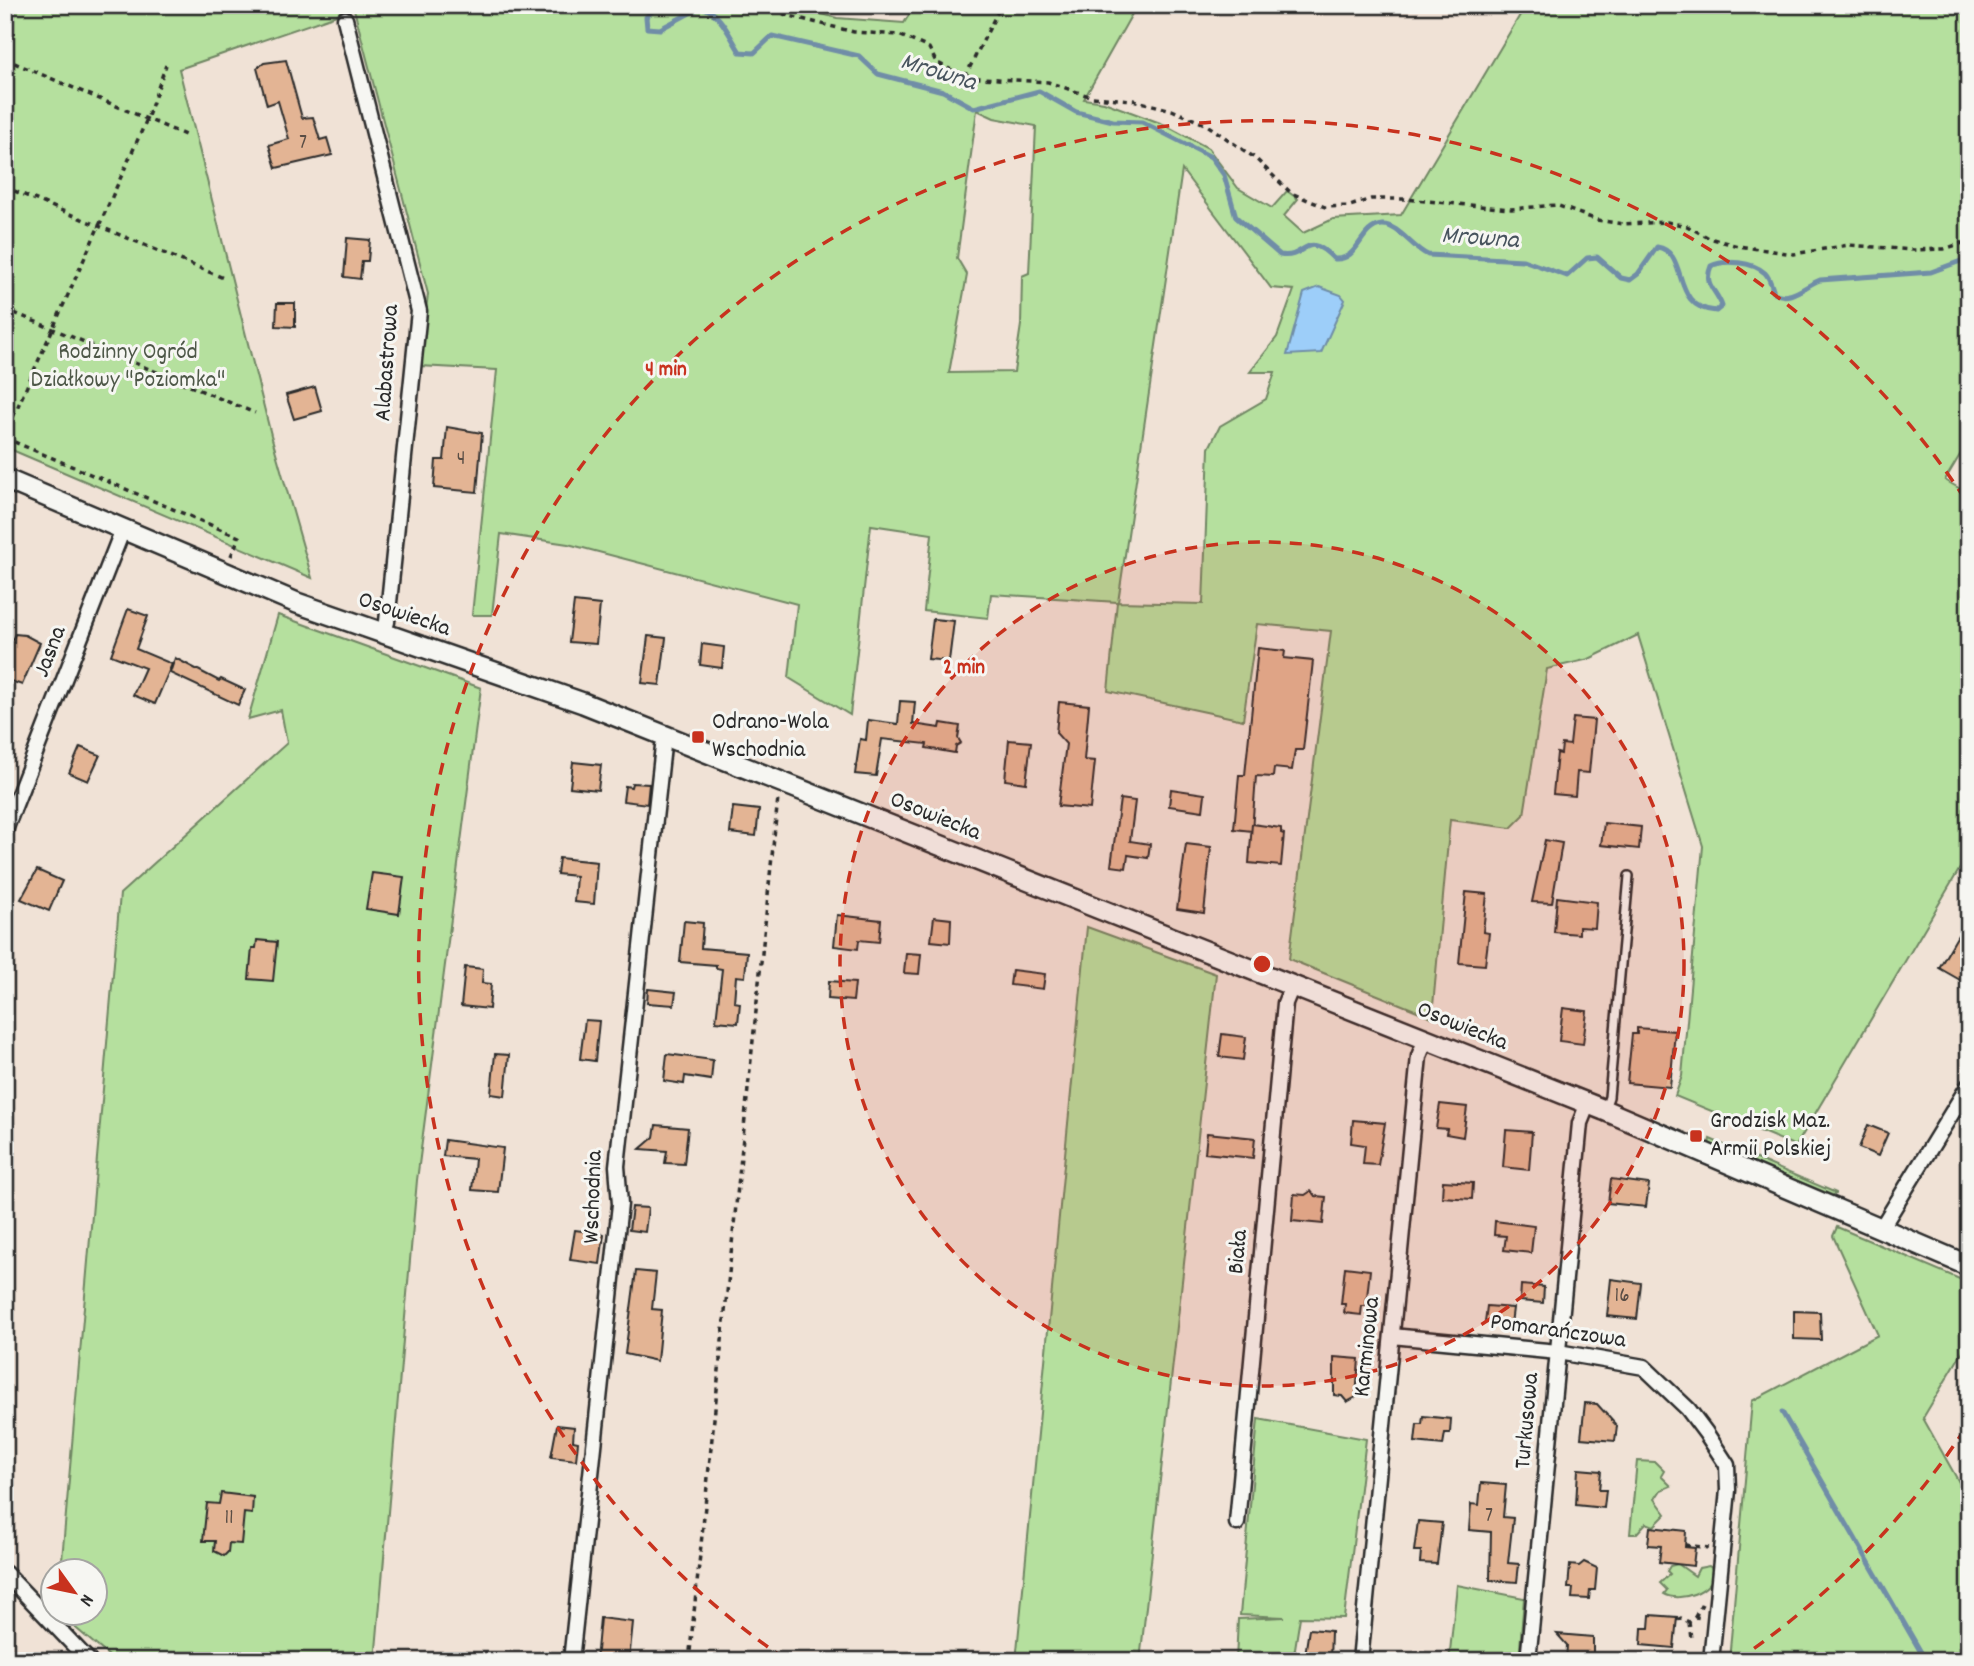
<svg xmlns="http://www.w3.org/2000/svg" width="1974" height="1666" font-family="Dekko,sans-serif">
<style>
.green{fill:#b5e09e;stroke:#708664;stroke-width:2;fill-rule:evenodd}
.water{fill:#9dcef9;stroke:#6f8da7;stroke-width:2}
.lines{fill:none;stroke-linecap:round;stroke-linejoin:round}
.stream{stroke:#6f8da7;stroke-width:5}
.building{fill:#e3b494;stroke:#2b2b2b;stroke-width:2}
.lane-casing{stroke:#2b2b2b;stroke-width:12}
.street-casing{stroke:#2b2b2b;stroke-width:19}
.secondary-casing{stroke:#2b2b2b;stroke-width:24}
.path{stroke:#2b2b2b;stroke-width:3.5;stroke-dasharray:5 5;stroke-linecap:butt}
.lane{stroke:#f6f6f2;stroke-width:7}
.street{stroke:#f6f6f2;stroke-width:14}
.secondary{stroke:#f6f6f2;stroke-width:19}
.ring{fill:none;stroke:#c8321e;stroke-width:3.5;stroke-dasharray:12 9}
.poi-dot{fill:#c8321e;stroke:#f6f6f2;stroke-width:2.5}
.labels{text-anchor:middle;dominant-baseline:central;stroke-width:6;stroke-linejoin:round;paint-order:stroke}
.number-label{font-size:21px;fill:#594d45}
.park-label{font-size:24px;fill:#4e5848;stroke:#f6f6f2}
.street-label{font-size:24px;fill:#2b2b2b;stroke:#f6f6f2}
.poi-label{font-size:24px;fill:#2b2b2b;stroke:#f6f6f2;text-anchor:start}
.water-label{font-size:26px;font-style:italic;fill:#48545e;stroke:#f6f6f2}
.centre{fill:#c8321e;stroke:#f6f6f2;stroke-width:3.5}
.ring-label{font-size:21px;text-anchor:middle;font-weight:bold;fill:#c8321e;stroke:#f6f6f2;stroke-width:6;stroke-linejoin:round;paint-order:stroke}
</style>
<rect width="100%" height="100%" fill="#f0e2d6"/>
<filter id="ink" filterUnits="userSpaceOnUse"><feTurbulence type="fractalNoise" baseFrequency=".0143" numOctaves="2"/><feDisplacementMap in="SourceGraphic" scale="14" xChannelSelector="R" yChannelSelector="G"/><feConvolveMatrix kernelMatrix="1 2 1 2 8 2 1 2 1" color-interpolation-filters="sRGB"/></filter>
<g filter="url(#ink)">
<g class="green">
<path d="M 5,5 L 787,5 L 837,18 L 904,23 L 915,5 L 1137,5 L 1084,99 L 1104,102 L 1163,124 L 1208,148 L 1238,188 L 1272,208 L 1287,191 L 1298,199 L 1284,216 L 1303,233 L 1333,219 L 1401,215 L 1526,5 L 1969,5 L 1969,440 L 1945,480 L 1969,494 L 1969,853 L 1796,1146 L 1675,1096 L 1682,1076 L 1703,846 L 1638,635 L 1589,659 L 1547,669 L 1524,815 L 1511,828 L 1450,820 L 1432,1017 L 1289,959 L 1331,631 L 1257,624 L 1243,720 L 1108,691 L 1117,602 L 991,594 L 988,618 L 924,611 L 932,534 L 871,525 L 850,715 L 789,678 L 797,604 L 568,544 L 501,534 L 492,615 L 472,615 L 497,370 L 419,366 L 428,294 L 354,9 L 179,69 L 271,435 L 312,578 L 5,447 ZM 977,110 L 994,118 L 1036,126 L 1029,273 L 1022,276 L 1021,325 L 1014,372 L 949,373 L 967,275 L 957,258 ZM 1182,170 L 1271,288 L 1294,290 L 1277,337 L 1250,372 L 1275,372 L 1266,399 L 1220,426 L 1209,448 L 1203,604 L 1118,602 Z"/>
<path d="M 278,615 L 481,688 L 417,1180 L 375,1661 L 115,1661 L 59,1614 L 94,1614 L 94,1572 L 61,1571 L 120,894 L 287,743 L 281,710 L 248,719 Z"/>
<path d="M 1087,927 L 1216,974 L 1140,1661 L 1016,1661 Z"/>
<path d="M 1710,1139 L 1836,1193 L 1836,1194 L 1832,1195 L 1709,1144 Z"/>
<path d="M 1837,1227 L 1969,1283 L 1969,1341 L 1923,1418 L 1969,1500 L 1969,1661 L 1729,1661 L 1752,1401 L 1878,1335 L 1833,1236 Z"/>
<path d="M 1258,1419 L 1366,1439 L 1344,1618 L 1300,1617 L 1293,1661 L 1236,1661 L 1238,1619 L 1284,1617 L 1240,1615 Z"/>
<path d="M 1637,1461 L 1655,1462 L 1664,1471 L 1661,1476 L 1671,1486 L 1661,1490 L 1655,1499 L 1666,1514 L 1654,1526 L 1646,1523 L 1636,1534 L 1630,1534 Z"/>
<path d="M 1678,1564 L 1695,1576 L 1699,1568 L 1709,1566 L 1715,1571 C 1713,1592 1679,1603 1664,1594 L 1667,1590 L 1660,1583 L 1670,1574 L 1667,1571 L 1670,1566 Z"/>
<path d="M 1457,1585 L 1524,1598 L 1519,1661 L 1449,1661 Z"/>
</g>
<path class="water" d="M 1319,287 L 1341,295 L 1345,300 L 1321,353 L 1287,355 L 1304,293 Z"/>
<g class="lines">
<g class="stream">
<path d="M 659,5 L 646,17 L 647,28 L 660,29 L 701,7 C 720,11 730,37 740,52 L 754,53 L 772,36 L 859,56 L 878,74 L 943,91 L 974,108 L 1039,91 L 1076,112 L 1113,121 L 1142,122 L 1211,157 L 1224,175 L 1236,217 L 1280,255 C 1307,260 1304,228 1334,259 C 1360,261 1359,227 1382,225 C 1398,224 1413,249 1428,255 L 1523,260 L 1567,276 L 1587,258 L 1597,257 L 1621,278 L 1630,280 L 1638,274 L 1657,247 C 1690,252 1669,308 1716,311 L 1722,306 C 1716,289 1703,285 1711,266 C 1725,259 1753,262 1765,273 C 1770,278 1772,287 1774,293 C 1791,302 1804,286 1820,280 L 1931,272 L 1969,258"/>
<path d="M 1782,1412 L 1926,1661"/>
</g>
</g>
<g class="building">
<path d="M 286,60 L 302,118 L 313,117 L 320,140 L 327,138 L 332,155 L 276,168 L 269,145 L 289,139 L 278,101 L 267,105 L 257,68 L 264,63 Z"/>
<path d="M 347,238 L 370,240 L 368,261 L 362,261 L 360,279 L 344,277 Z"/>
<path d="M 277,303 L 295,303 L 295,327 L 276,326 Z"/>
<path d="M 315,387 L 322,411 L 294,419 L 286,395 Z"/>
<path d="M 447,427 L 482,433 L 477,492 L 434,488 L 436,460 L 444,460 Z"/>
<path d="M 574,602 L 600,605 L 596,644 L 569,642 Z"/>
<path d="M 128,609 L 148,616 L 136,649 L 172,664 L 155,704 L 133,695 L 145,668 L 111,655 Z"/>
<path d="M 933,619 L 954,621 L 949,661 L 928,659 Z"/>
<path d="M 15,634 L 25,635 L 40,643 L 22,685 L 5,679 L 5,655 Z"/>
<path d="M 648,636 L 666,638 L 660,685 L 642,683 Z"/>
<path d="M 702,644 L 724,647 L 722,668 L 700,665 Z"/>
<path d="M 1258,648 L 1285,651 L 1284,658 L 1313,661 L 1303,750 L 1295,750 L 1292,770 L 1274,768 L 1273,777 L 1256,776 L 1252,831 L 1234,829 L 1239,775 L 1245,775 Z"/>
<path d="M 175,658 L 219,681 L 221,679 L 245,690 L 238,705 L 170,673 Z"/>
<path d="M 900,701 L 915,702 L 913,724 L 940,728 L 941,723 L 960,726 L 958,738 L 961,743 L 956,746 L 955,753 L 926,748 L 927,744 L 882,739 L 876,776 L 855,774 L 860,739 L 866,740 L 868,720 L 898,724 Z"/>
<path d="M 1059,702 L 1089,705 L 1084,760 L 1095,761 L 1090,809 L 1058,806 L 1066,744 L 1056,733 Z"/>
<path d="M 1573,718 L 1594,720 L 1589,773 L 1577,772 L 1575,796 L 1553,794 L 1557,753 L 1561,754 L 1562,744 L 1570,745 Z"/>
<path d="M 1009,740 L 1031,742 L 1026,783 L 1005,780 Z"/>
<path d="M 80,747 L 100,755 L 88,781 L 69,773 Z"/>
<path d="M 573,762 L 601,765 L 598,790 L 570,787 Z"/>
<path d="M 632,783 L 649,784 L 647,804 L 623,801 L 625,786 L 631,787 Z"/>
<path d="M 1171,789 L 1205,794 L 1203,811 L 1169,806 Z"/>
<path d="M 1120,799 L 1135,801 L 1130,841 L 1150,844 L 1148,858 L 1128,855 L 1126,868 L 1111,866 Z"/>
<path d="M 733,807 L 759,810 L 756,836 L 730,833 Z"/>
<path d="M 1604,823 L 1641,827 L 1639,849 L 1601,845 Z"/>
<path d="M 1252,824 L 1281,828 L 1281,833 L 1284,834 L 1281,866 L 1249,863 Z"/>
<path d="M 1545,840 L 1562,843 L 1552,903 L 1532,902 Z"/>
<path d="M 1186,844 L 1211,847 L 1204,913 L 1177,909 Z"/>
<path d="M 559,858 L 597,862 L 594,904 L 574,902 L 576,876 L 557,874 Z"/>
<path d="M 37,870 L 62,881 L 49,911 L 21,899 Z"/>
<path d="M 372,873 L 404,877 L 399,914 L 366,909 Z"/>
<path d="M 1466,892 L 1487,894 L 1483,932 L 1489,933 L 1485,965 L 1459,963 Z"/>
<path d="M 1557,897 L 1597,902 L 1595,928 L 1579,927 L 1579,934 L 1554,932 Z"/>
<path d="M 837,915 L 881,920 L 879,942 L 859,940 L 858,949 L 834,946 Z"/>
<path d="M 934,917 L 951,919 L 950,943 L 931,941 Z"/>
<path d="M 684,921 L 703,923 L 701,948 L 747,952 L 745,977 L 736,976 L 734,1002 L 740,1003 L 738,1023 L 716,1021 L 722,969 L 716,968 L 716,965 L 680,962 Z"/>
<path d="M 1958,935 L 1969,941 L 1969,985 L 1939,968 Z"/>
<path d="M 257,940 L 277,942 L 273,981 L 249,979 L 252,948 L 256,948 Z"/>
<path d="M 906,953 L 921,954 L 919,974 L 904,973 Z"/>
<path d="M 465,967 L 483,969 L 482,983 L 491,984 L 489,1009 L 461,1006 Z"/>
<path d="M 1012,970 L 1045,974 L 1043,989 L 1010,985 Z"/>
<path d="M 829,981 L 855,983 L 853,1001 L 828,999 Z"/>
<path d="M 648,989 L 676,992 L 674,1005 L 647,1003 Z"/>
<path d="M 1563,1008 L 1587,1011 L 1583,1044 L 1559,1041 Z"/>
<path d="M 585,1020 L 599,1021 L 595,1061 L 580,1059 Z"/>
<path d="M 1637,1028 L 1675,1031 L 1670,1087 L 1627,1083 L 1632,1034 L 1637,1034 Z"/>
<path d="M 1222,1034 L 1246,1037 L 1243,1060 L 1219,1057 Z"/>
<path d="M 495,1054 L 509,1055 L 505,1096 L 491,1094 Z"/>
<path d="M 667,1054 L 713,1060 L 711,1080 L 685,1076 L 684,1084 L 664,1081 Z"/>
<path d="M 1440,1104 L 1467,1107 L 1463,1137 L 1446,1134 L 1447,1129 L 1436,1128 Z"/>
<path d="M 1353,1120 L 1385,1123 L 1378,1165 L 1363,1164 L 1365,1145 L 1351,1143 Z"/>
<path d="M 656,1125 L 688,1128 L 684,1164 L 665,1163 L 667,1151 L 640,1149 L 654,1137 Z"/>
<path d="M 1868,1125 L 1888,1133 L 1878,1156 L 1859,1148 Z"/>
<path d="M 1506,1130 L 1532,1132 L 1529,1170 L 1503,1167 Z"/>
<path d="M 1207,1133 L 1255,1138 L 1253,1158 L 1205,1153 Z"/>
<path d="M 445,1140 L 503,1148 L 498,1192 L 472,1190 L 475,1159 L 443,1156 Z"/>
<path d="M 1611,1179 L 1649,1184 L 1646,1207 L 1608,1203 Z"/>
<path d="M 1443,1181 L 1473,1183 L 1472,1199 L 1442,1197 Z"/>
<path d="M 1311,1191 L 1315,1196 L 1326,1197 L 1323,1224 L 1292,1221 L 1294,1194 L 1305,1195 Z"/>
<path d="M 632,1207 L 648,1208 L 645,1232 L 629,1230 Z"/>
<path d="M 1495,1221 L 1534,1226 L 1531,1253 L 1504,1250 L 1506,1236 L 1494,1235 Z"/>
<path d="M 575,1230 L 604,1234 L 600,1264 L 570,1260 Z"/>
<path d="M 1345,1267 L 1370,1270 L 1366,1306 L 1362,1306 L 1361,1315 L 1344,1313 L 1345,1304 L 1341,1304 Z"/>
<path d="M 636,1271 L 656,1273 L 652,1309 L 662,1310 L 657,1361 L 625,1354 Z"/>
<path d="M 1611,1279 L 1641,1283 L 1637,1319 L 1607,1316 Z"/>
<path d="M 1521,1285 L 1544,1287 L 1543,1303 L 1520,1301 Z"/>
<path d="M 1487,1306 L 1513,1308 L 1511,1324 L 1485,1322 Z"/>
<path d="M 1794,1311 L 1820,1312 L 1821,1340 L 1794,1339 Z"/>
<path d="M 1334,1357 L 1359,1359 L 1356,1397 L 1347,1402 L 1342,1396 L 1334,1395 Z"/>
<path d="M 1585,1403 L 1597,1404 L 1617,1426 L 1615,1441 L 1581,1438 Z"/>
<path d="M 1423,1416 L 1451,1419 L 1450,1433 L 1445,1433 L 1443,1445 L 1415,1442 L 1417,1424 L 1422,1424 Z"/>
<path d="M 557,1425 L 574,1427 L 573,1441 L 578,1442 L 576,1460 L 551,1457 Z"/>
<path d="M 1578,1469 L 1601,1471 L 1599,1490 L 1606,1490 L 1604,1508 L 1576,1505 Z"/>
<path d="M 1481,1483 L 1506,1485 L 1503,1517 L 1513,1518 L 1508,1563 L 1519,1564 L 1517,1582 L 1490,1580 L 1491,1532 L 1469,1530 L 1471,1504 L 1479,1505 Z"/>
<path d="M 221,1493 L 253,1497 L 252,1514 L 244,1513 L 241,1544 L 229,1543 L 228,1552 L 224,1556 L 214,1551 L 215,1541 L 203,1541 L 207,1503 L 219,1504 Z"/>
<path d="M 1418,1521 L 1442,1523 L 1437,1564 L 1420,1563 L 1421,1551 L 1414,1551 Z"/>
<path d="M 1650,1527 L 1686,1531 L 1685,1547 L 1695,1548 L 1693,1566 L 1659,1562 L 1661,1546 L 1648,1545 Z"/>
<path d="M 1584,1562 L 1597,1568 L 1595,1590 L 1590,1590 L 1589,1599 L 1572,1598 L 1573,1588 L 1568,1588 L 1570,1565 L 1579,1566 Z"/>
<path d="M 1650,1615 L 1677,1617 L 1674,1648 L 1641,1645 L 1642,1628 L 1649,1628 Z"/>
<path d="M 600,1618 L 633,1622 L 629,1661 L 596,1661 Z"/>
<path d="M 1309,1629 L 1331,1631 L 1330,1661 L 1304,1661 Z"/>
<path d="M 1557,1634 L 1593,1637 L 1593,1661 L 1566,1661 L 1567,1645 Z"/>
</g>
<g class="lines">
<g class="lane-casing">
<path id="lane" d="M 1605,1108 L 1609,1097 L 1629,876"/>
</g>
<g class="street-casing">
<g id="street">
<path d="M 345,19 L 419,311 L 387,622 L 383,634"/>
<path d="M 5,830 L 123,529"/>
<path d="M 1882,1227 L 1969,1085"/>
<path d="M 1392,1336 L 1558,1352 L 1644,1367 L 1688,1409 L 1706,1433 L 1727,1465 L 1728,1490 L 1711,1661"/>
<path d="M 1237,1523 L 1285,1003 L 1292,986"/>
<path d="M 5,1573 L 89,1661"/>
<path d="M 571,1661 L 620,1204 L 617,1166 L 663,746 L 667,737"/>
<path d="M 1360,1661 L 1419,1056 L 1426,1039"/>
<path d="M 1528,1661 L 1580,1123 L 1588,1103"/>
</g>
</g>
<g class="secondary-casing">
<path id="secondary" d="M 5,479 L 297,603 L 583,703 L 1604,1110 L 1969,1266"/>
</g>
<g class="path">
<path d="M 765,5 L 786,15 L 854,32 L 899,35 L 929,48 L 936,62 L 965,77 L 1048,82 L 1092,97 L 1133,100 L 1172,110 L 1207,125 L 1255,158 L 1291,193 L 1325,207 L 1350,206 L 1371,199 L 1405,199 L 1511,209 L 1556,205 L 1597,220 L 1623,224 L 1667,222 L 1687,226 L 1709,238 L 1738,246 L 1794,254 L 1849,245 L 1913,250 L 1944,249 L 1969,241"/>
<path d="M 5,59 L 185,135"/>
<path d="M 965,77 L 1001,5"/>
<path d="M 5,187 L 226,279"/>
<path d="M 5,309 L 255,413"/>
<path d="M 5,435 L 147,119 L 166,65"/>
<path d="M 5,438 L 239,537 L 231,556"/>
<path d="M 1685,1545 L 1709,1548"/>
<path d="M 1695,1617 L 1702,1604"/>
<path d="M 1677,1620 L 1681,1618 L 1689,1622 L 1695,1617 L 1702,1618"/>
<path d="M 1689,1622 L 1691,1639"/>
<path d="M 689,1661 L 778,798"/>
</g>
<use href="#lane" class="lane"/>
<use href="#street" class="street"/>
<use href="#secondary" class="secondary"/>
</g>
</g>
<circle cx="1262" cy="964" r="422" fill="#c8321e" fill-opacity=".12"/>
<g class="ring">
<circle cx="1262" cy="964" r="422"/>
<path d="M1965 1429A843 843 0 0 1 1739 1659M785 1659A843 843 0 1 1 1965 499"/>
</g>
<g class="poi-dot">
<rect x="691" y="730" width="14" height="14" rx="3.5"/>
<rect x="1689" y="1129" width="14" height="14" rx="3.5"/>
</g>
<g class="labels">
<g class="number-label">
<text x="303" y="144">7</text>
<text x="461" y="460">4</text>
<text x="1622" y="1297">16</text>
<text x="1489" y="1517">7</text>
<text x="229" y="1519">11</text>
</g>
<g class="park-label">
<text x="128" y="353">Rodzinny Ogród<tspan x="128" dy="28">Działkowy "Poziomka"</tspan></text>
</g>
<g class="street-label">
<text transform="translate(388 363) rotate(-86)">Alabastrowa</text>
<text transform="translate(404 615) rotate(19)">Osowiecka</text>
<text transform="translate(51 652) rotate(-69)">Jasna</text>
<text transform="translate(935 817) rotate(22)">Osowiecka</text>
<text transform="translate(1462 1027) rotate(22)">Osowiecka</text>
<text transform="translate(594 1197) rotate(-88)">Wschodnia</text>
<text transform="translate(1239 1252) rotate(-85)">Biała</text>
<text transform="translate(1558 1332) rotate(8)">Pomarańczowa</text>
<text transform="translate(1368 1347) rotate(-84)">Karminowa</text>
<text transform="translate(1528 1421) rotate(-85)">Turkusowa</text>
</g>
<g class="poi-label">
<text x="712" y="723">Odrano-Wola<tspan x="712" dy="28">Wschodnia</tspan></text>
<text x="1710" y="1122">Grodzisk Maz.<tspan x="1710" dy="28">Armii Polskiej</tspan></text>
</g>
<g class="water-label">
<text transform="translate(938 73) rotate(17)">Mrowna</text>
<text transform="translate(1480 239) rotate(4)">Mrowna</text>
</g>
</g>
<circle cx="1262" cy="964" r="10" class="centre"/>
<g class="ring-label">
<text x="666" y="375">4 min</text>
<text x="964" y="673">2 min</text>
</g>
<rect width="1974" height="1666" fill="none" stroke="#f6f6f2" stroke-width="28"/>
<rect x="14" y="14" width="1946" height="1638" fill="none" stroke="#2b2b2b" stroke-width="2.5" filter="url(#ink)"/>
<g transform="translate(74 1592) rotate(123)"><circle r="33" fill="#f6f6f2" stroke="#a5a5a2" stroke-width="2"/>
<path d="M0-5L12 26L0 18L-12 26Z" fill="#c8321e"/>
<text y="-10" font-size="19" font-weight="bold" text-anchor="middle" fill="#2b2b2b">N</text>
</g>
</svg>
